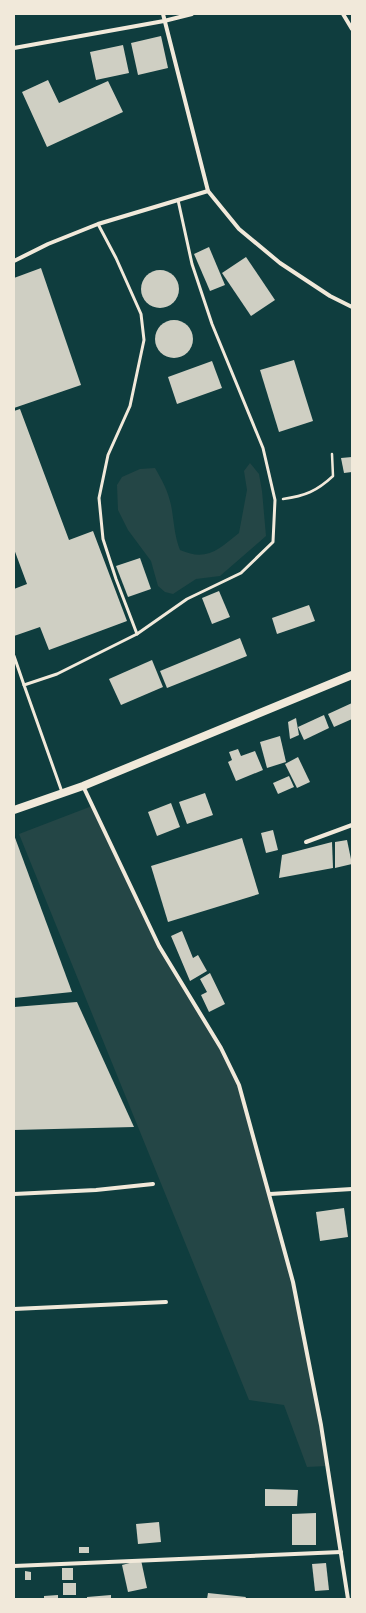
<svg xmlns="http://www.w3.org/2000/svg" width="366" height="1613" font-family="Bitter,serif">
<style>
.green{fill:#244646}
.building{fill:#cfcfc3}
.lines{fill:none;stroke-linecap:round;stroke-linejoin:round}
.path{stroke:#f1e9da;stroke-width:2.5}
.service{stroke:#f1e9da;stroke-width:3}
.minor{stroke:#f1e9da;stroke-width:4}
.secondary{stroke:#f1e9da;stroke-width:8}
</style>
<rect width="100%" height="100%" fill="#0f3d3e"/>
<g class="green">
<path d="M 250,463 L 259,474 L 262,491 L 266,536 L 220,576 L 196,579 L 173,594 L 165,592 L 158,586 L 151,561 L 128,530 L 118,510 L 117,485 L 122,477 L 140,469 L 155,468 C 162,480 168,491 171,505 C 174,520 174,535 180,550 C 207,562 219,549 239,533 L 247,490 L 244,471 Z"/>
<path d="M 92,806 L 159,946 L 221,1048 L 239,1085 L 293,1282 L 327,1466 L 307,1467 L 284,1405 L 249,1400 L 19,834 Z"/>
</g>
<g class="building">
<path d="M 161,36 L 168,68 L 138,75 L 131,43 Z"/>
<path d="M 123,45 L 129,73 L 96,80 L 90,52 Z"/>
<path d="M 48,80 L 59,103 L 108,81 L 123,112 L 47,147 L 22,92 Z"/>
<path d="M 209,247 L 225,285 L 210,291 L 194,254 Z"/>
<path d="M 246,257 L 275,300 L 251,316 L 222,273 Z"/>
<path d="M 41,268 L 81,385 L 14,408 L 14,278 Z"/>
<circle cx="160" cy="289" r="19"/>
<circle cx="174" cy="339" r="19"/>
<path d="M 294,360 L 313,421 L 279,432 L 260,370 Z"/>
<path d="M 212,361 L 222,388 L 177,404 L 168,377 Z"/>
<path d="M 20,409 L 69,540 L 93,531 L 127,621 L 49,650 L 40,627 L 14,636 L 14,589 L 27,584 L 14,549 L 14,411 Z"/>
<path d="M 352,457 L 352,472 L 344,473 L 341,458 Z"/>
<path d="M 140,558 L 151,589 L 128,597 L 116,566 Z"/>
<path d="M 219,591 L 230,617 L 212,624 L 202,598 Z"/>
<path d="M 309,605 L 315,621 L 277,634 L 272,618 Z"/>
<path d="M 240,638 L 247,656 L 167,688 L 160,671 Z"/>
<path d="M 152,660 L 163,687 L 121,705 L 109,679 Z"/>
<path d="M 352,703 L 352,719 L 334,727 L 328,714 Z"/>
<path d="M 324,715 L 329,728 L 304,740 L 298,727 Z"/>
<path d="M 296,718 L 299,735 L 290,739 L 288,722 Z"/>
<path d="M 280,736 L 286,762 L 267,768 L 260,742 Z"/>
<path d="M 238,749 L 241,756 L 255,751 L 263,770 L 236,781 L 228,762 L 232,760 L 229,752 Z"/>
<path d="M 298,757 L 310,782 L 297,788 L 285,764 Z"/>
<path d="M 289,776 L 294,787 L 278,794 L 273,783 Z"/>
<path d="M 205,793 L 213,815 L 187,824 L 179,802 Z"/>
<path d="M 171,803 L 180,827 L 157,836 L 148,812 Z"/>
<path d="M 273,830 L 278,850 L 266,853 L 261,833 Z"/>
<path d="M 14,835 L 72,992 L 14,998 Z"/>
<path d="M 242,838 L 259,894 L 168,922 L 151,866 Z"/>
<path d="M 347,840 L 352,864 L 335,868 L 335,842 Z"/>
<path d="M 332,842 L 333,868 L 279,878 L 282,855 Z"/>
<path d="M 182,931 L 193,958 L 198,955 L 207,971 L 190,981 L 171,936 Z"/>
<path d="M 210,973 L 225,1004 L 209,1012 L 201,995 L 207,992 L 200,979 Z"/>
<path d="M 77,1002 L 134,1127 L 14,1130 L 14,1007 Z"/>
<path d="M 344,1208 L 348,1237 L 320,1241 L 316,1212 Z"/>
<path d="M 265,1489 L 298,1490 L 297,1506 L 265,1506 Z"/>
<path d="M 316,1513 L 316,1545 L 292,1545 L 292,1514 Z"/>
<path d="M 159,1522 L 161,1542 L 138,1544 L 136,1524 Z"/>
<rect x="79" y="1547" width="10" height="6"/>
<path d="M 141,1560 L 147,1588 L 128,1592 L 122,1565 Z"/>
<path d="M 326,1563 L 329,1590 L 315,1591 L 312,1564 Z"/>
<rect x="62" y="1568" width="11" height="12"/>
<path d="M 25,1571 L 31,1572 L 31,1580 L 25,1580 Z"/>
<rect x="63" y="1583" width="13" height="12"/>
<path d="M 208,1593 L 246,1597 L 245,1599 L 207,1599 Z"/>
<path d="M 58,1595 L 58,1599 L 44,1599 L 44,1596 Z"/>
<path d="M 111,1595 L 111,1599 L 87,1599 L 87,1597 Z"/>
</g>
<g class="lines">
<path class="path" d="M 283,499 C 305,496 317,491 333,476 L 332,454"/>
<g class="service">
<path d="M 98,224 L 116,258 L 141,314 L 144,340 L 130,406 L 108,455 L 99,498 L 103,539 L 116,579 L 137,634"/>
<path d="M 14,656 L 24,685"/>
<path d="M 62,792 L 24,685 L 57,674 L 137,634 L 187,599 L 241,573 L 273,542 L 275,500 L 263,448 L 212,324 L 192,264 L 178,200"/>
</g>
<g class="minor">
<path d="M 163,14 L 208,191 L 239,229 L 280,263 L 330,296 L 352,307"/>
<path d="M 343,14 L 352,29"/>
<path d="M 14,48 L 164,21 L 192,14"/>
<path d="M 14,261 L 48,244 L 98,224 L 208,191"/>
<path d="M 83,786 L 159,946 L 221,1048 L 239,1085 L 293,1282 L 321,1425 L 348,1599"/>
<path d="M 306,842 L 352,825"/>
<path d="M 14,1194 L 96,1190 L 153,1184"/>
<path d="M 270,1194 L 352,1189"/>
<path d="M 14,1309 L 166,1302"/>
<path d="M 14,1566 L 341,1552"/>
</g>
<path class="secondary" d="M 14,810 L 83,786 L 352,675"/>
</g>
<rect width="366" height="1613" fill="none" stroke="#f1e9da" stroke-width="30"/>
</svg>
